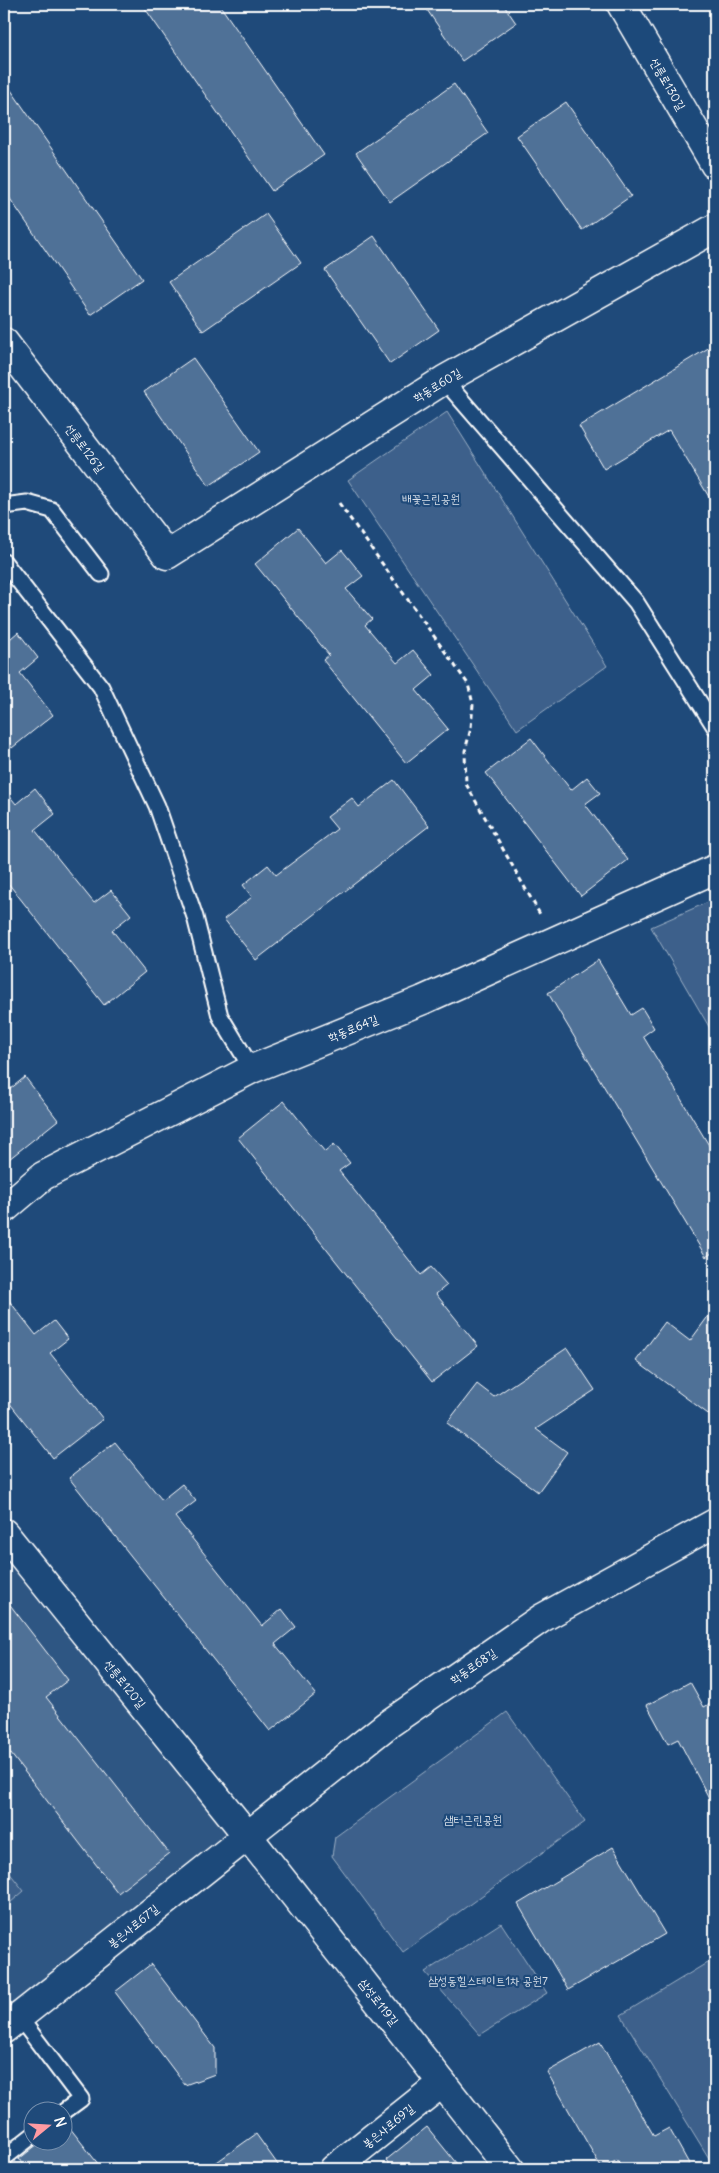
<svg xmlns="http://www.w3.org/2000/svg" width="719" height="2173" font-family="Delius,'Poor Story',sans-serif">
<style>
.built{fill:#2e5683}
.green{fill:#3c618b;stroke:#9eb0c5}
.building{fill:#507197;stroke:#fff}
.lines{fill:none;stroke-linecap:round;stroke-linejoin:round}
.lane-casing{stroke:#fff;stroke-width:19}
.street-casing{stroke:#fff;stroke-width:31}
.path{stroke:#fff;stroke-width:3;stroke-dasharray:5 4;stroke-linecap:butt}
.lane{stroke:#1f4a7a;stroke-width:15}
.street{stroke:#1f4a7a;stroke-width:28}
.labels{text-anchor:middle;dominant-baseline:central;stroke-width:4.5;stroke-linejoin:round;paint-order:stroke}
.street-label{font-size:12px;fill:#fff;stroke:#1f4a7a}
.park-label{font-size:12px;fill:#d8dfe8;stroke:#1f4a7a}
</style>
<rect width="100%" height="100%" fill="#1f4a7a"/>
<filter id="ink" filterUnits="userSpaceOnUse"><feTurbulence type="fractalNoise" baseFrequency=".02" numOctaves="2"/><feDisplacementMap in="SourceGraphic" scale="10" xChannelSelector="R" yChannelSelector="G"/><feConvolveMatrix kernelMatrix="1 2 1 2 8 2 1 2 1" color-interpolation-filters="sRGB"/></filter>
<g filter="url(#ink)">
<path class="built" d="M 4,1552 L 226,1833 L 4,2011 Z"/>
<g class="green">
<path d="M 447,412 L 607,666 L 517,730 L 348,480 Z"/>
<path d="M 715,899 L 715,1037 L 651,927 Z"/>
<path d="M 507,1712 L 585,1822 L 403,1952 L 332,1856 L 335,1837 Z"/>
<path d="M 4,1866 L 24,1891 L 4,1908 Z"/>
<path d="M 501,1923 L 547,1993 L 480,2035 L 425,1972 Z"/>
<path d="M 715,1958 L 715,2168 L 621,2015 Z"/>
</g>
<g class="building">
<path d="M 142,4 L 219,4 L 324,155 L 272,191 Z"/>
<path d="M 423,4 L 503,4 L 516,23 L 462,61 Z"/>
<path d="M 4,80 L 142,279 L 90,315 L 4,190 Z"/>
<path d="M 454,84 L 488,133 L 390,202 L 356,153 Z"/>
<path d="M 566,102 L 631,196 L 582,230 L 517,136 Z"/>
<path d="M 266,214 L 301,263 L 203,331 L 169,282 Z"/>
<path d="M 374,236 L 439,330 L 390,364 L 325,270 Z"/>
<path d="M 715,344 L 715,507 L 669,430 L 604,469 L 579,426 Z"/>
<path d="M 193,358 L 259,452 L 209,486 L 144,392 Z"/>
<path d="M 298,528 L 326,563 L 342,550 L 363,576 L 346,589 L 372,619 L 365,625 L 397,663 L 413,650 L 434,675 L 416,690 L 448,729 L 406,763 L 323,660 L 329,655 L 255,564 Z"/>
<path d="M 18,632 L 38,658 L 20,673 L 53,715 L 12,748 L 4,737 L 4,644 Z"/>
<path d="M 531,738 L 571,790 L 587,777 L 600,793 L 585,804 L 628,860 L 581,896 L 486,773 Z"/>
<path d="M 394,780 L 429,826 L 256,960 L 224,919 L 252,897 L 243,885 L 268,865 L 276,875 L 337,829 L 327,817 L 352,798 L 359,807 Z"/>
<path d="M 35,788 L 55,814 L 35,830 L 94,903 L 111,890 L 131,915 L 112,930 L 145,972 L 104,1005 L 4,878 L 4,789 L 16,804 Z"/>
<path d="M 598,960 L 631,1015 L 642,1008 L 654,1028 L 643,1036 L 710,1147 L 715,1144 L 715,1251 L 706,1257 L 548,993 Z"/>
<path d="M 25,1077 L 58,1120 L 4,1163 L 4,1094 Z"/>
<path d="M 284,1101 L 325,1152 L 334,1144 L 350,1163 L 339,1171 L 421,1275 L 431,1267 L 447,1285 L 436,1294 L 478,1346 L 432,1382 L 238,1138 Z"/>
<path d="M 4,1294 L 36,1335 L 54,1321 L 68,1339 L 50,1353 L 103,1419 L 53,1458 L 4,1396 Z"/>
<path d="M 715,1307 L 715,1419 L 636,1361 L 665,1322 L 690,1341 Z"/>
<path d="M 567,1348 L 595,1390 L 536,1429 L 567,1452 L 538,1492 L 447,1423 L 477,1384 L 494,1397 Z"/>
<path d="M 115,1442 L 162,1500 L 182,1484 L 196,1501 L 175,1517 L 262,1626 L 282,1609 L 296,1627 L 275,1644 L 316,1694 L 270,1731 L 69,1478 Z"/>
<path d="M 4,1597 L 68,1680 L 46,1697 L 169,1853 L 118,1893 L 4,1745 Z"/>
<path d="M 690,1682 L 704,1707 L 715,1701 L 715,1795 L 709,1798 L 678,1739 L 668,1744 L 647,1705 Z"/>
<path d="M 613,1847 L 665,1934 L 568,1990 L 518,1904 Z"/>
<path d="M 151,1964 L 215,2048 L 215,2074 L 185,2085 L 115,1992 Z"/>
<path d="M 600,2042 L 654,2136 L 669,2128 L 692,2169 L 622,2169 L 617,2160 L 602,2169 L 547,2072 Z"/>
<path d="M 66,2123 L 99,2165 L 94,2169 L 27,2169 L 19,2159 L 43,2140 L 62,2140 L 62,2126 Z"/>
<path d="M 427,2127 L 461,2169 L 393,2169 L 386,2160 Z"/>
<path d="M 256,2134 L 281,2169 L 207,2169 Z"/>
</g>
<g class="lines">
<g class="lane-casing">
<g id="lane">
<path d="M 444,380 L 636,602 L 715,727"/>
<path d="M 4,506 L 27,503 L 52,510 L 101,574"/>
<path d="M 4,562 L 101,687 L 157,806 L 195,917 L 220,1016 L 252,1069"/>
<path d="M 19,2017 L 81,2099 L 62,2113"/>
<path d="M 4,2158 L 32,2136"/>
</g>
</g>
<g class="street-casing">
<g id="street">
<path d="M 621,4 L 715,165"/>
<path d="M 4,342 L 167,555 L 444,380 L 715,228"/>
<path d="M 4,1209 L 43,1176 L 252,1069 L 423,1000 L 715,869"/>
<path d="M 4,1533 L 247,1835 L 510,2169"/>
<path d="M 4,2029 L 387,1725 L 542,1618 L 715,1523"/>
<path d="M 334,2169 L 442,2083"/>
</g>
</g>
<path class="path" d="M 339,503 L 468,684 L 473,704 L 471,728 L 465,751 L 466,784 L 541,916"/>
<use href="#lane" class="lane"/>
<use href="#street" class="street"/>
</g>
</g>
<g class="labels">
<g class="street-label">
<text transform="translate(668 84) rotate(60)">선릉로130길</text>
<text transform="translate(437 385) rotate(-31)">학동로60길</text>
<text transform="translate(85 448) rotate(53)">선릉로126길</text>
<text transform="translate(353 1028) rotate(-22)">학동로64길</text>
<text transform="translate(473 1666) rotate(-34)">학동로68길</text>
<text transform="translate(125 1684) rotate(51)">선릉로120길</text>
<text transform="translate(133 1926) rotate(-39)">봉은사로67길</text>
<text transform="translate(379 2002) rotate(52)">삼성로119길</text>
<text transform="translate(388 2126) rotate(-39)">봉은사로69길</text>
</g>
<g class="park-label">
<text x="431" y="498">배꽃근린공원</text>
<text x="473" y="1819">샘터근린공원</text>
<text x="488" y="1980">삼성동힐스테이트1차 공원7</text>
</g>
</g>
<rect width="719" height="2173" fill="none" stroke="#1f4a7a" stroke-width="20"/>
<rect x="10" y="10" width="699" height="2153" fill="none" stroke="#fff" stroke-width="2" filter="url(#ink)"/>
<g transform="translate(48 2126) rotate(72)"><circle r="24" fill="#1f4a7a" stroke="#7992af"/>
<path d="M0-4L9 19L0 12L-9 19Z" fill="#ff9aa2"/>
<text y="-8" font-size="14" font-weight="bold" text-anchor="middle" fill="#ffffff">N</text>
</g>
</svg>
